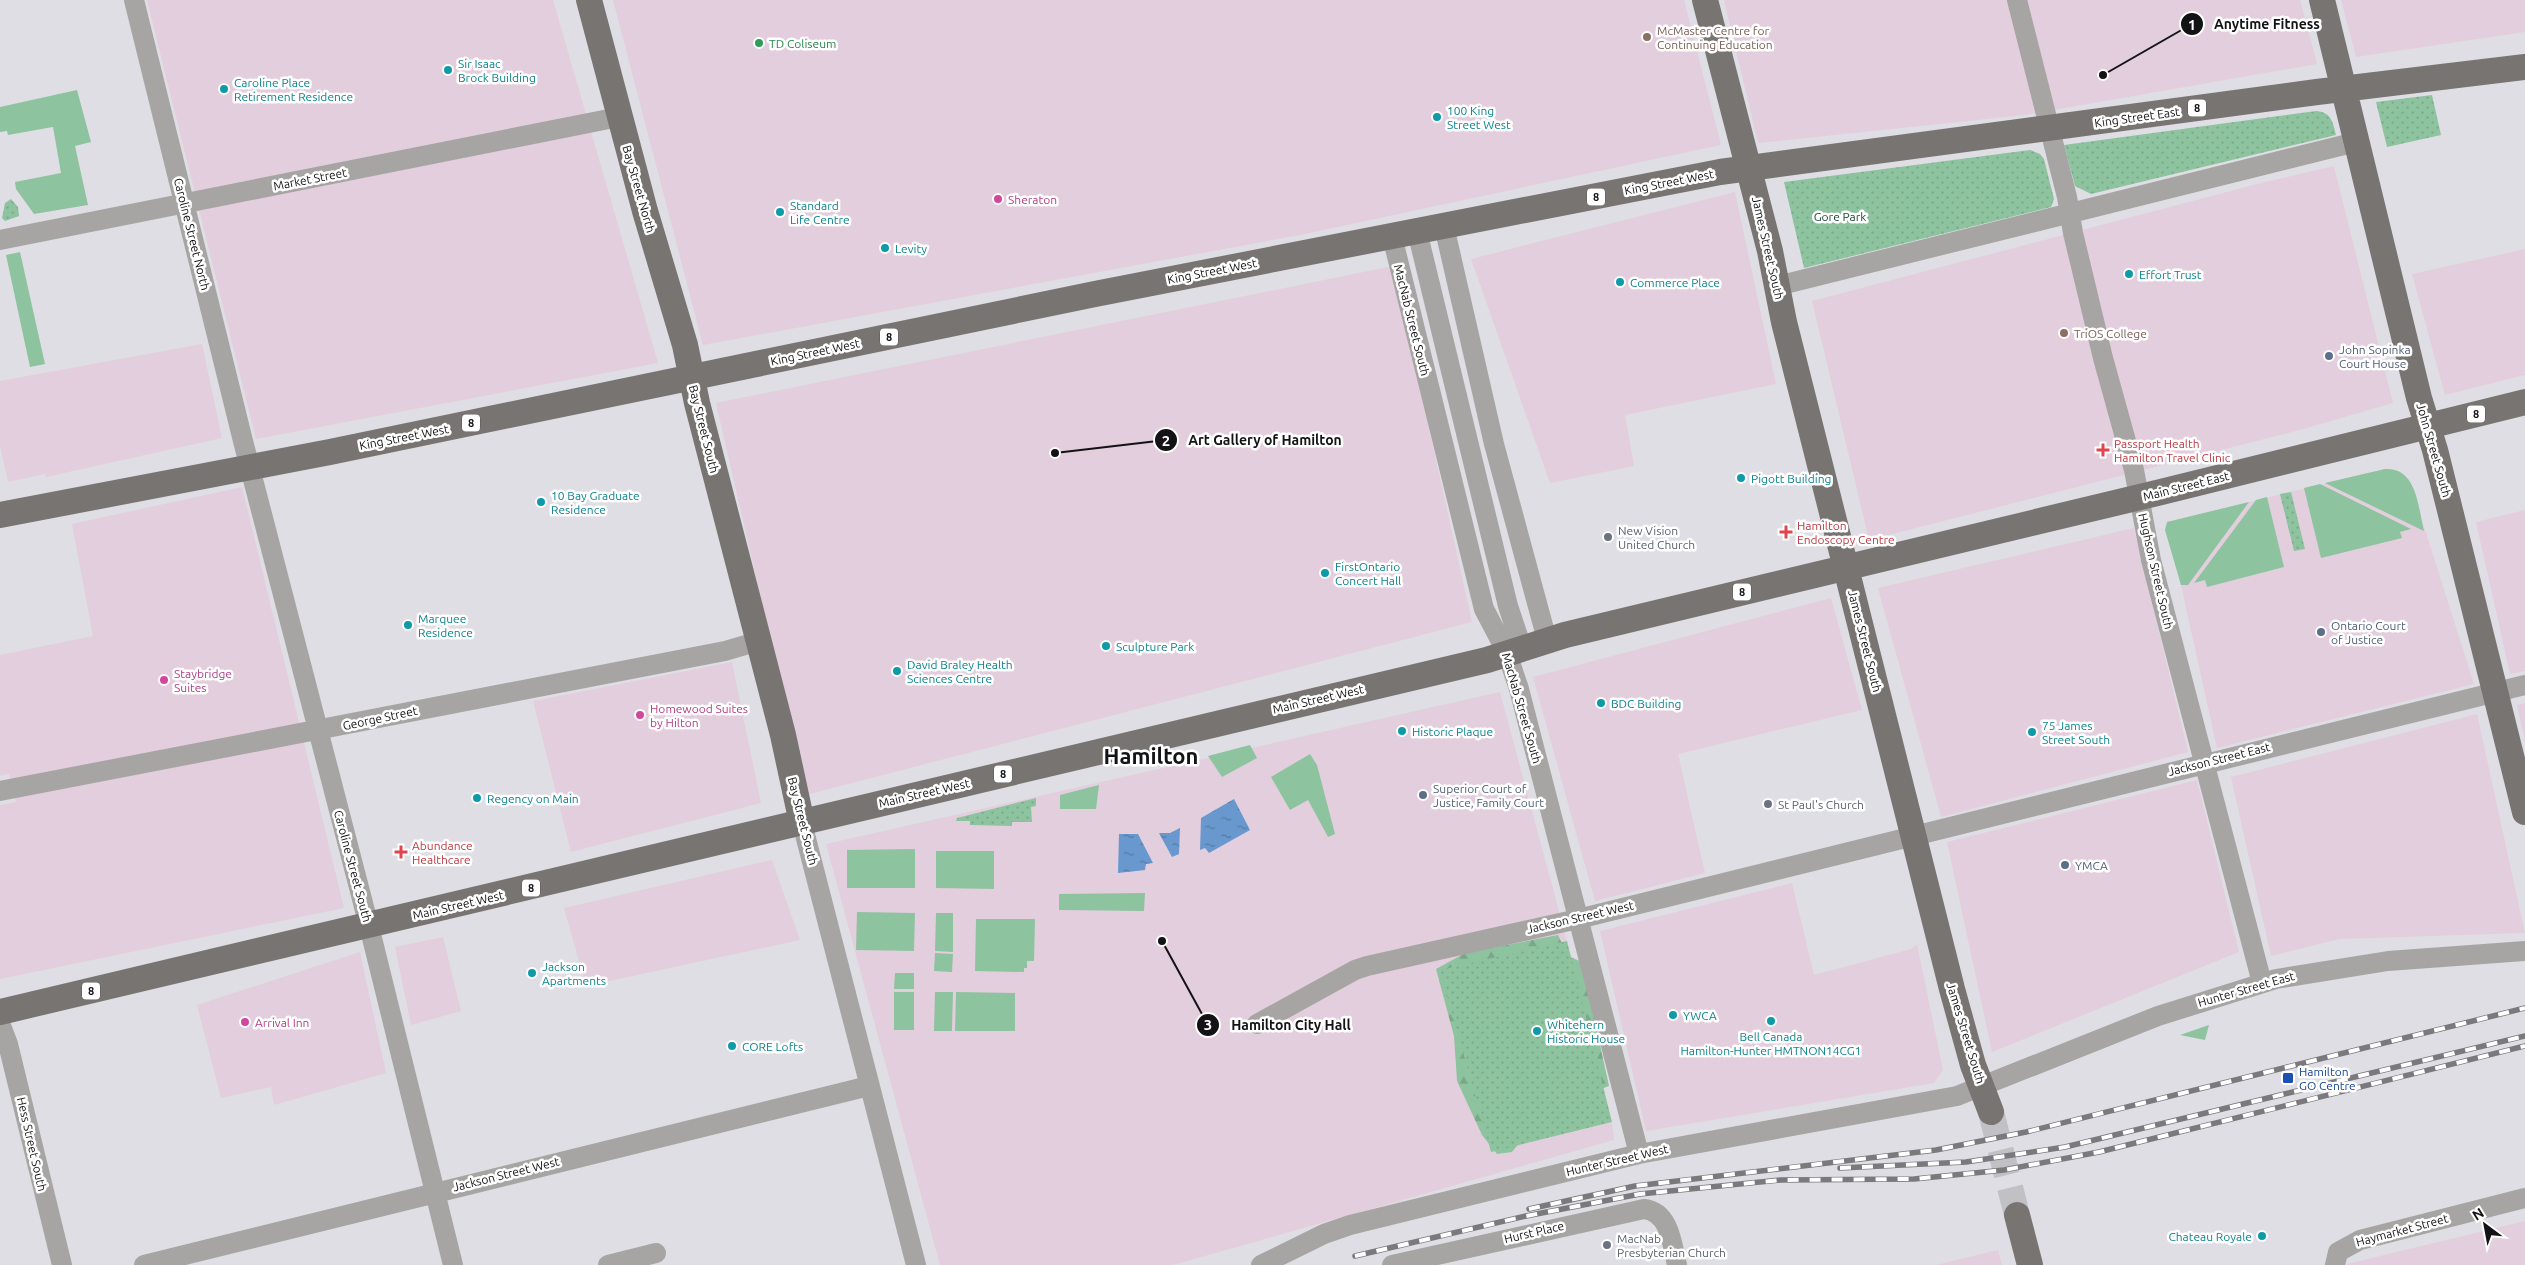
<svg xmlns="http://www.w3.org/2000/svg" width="2525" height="1265" font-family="Ubuntu,sans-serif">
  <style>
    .commercial { fill: #e3cedd }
    .grass { fill: #8ec39f }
    .forest { fill: url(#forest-firs) }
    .park { fill: url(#park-dots) }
    .water { fill: url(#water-ripples) }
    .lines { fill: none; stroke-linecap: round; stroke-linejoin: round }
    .major-tunnel { stroke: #c0c0c5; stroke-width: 26; stroke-dasharray: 26 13; stroke-linecap: butt }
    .minor { stroke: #a7a5a3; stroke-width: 20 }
    .major { stroke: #787471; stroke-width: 26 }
    .rail-casing { stroke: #7a797d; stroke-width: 5.5 }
    .rail { stroke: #fff; stroke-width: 4; stroke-dasharray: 11; stroke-linecap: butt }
    .education-dot { fill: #8d6e63; stroke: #fff; stroke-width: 2 }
    .leisure-dot { fill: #2e9e5b; stroke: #fff; stroke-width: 2 }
    .culture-dot { fill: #0f9aa8; stroke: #fff; stroke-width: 2 }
    .hotel-dot { fill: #d1479c; stroke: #fff; stroke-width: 2 }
    .service-dot { fill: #5c6f8a; stroke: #fff; stroke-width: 2 }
    .health-dot { fill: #e0444e; stroke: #fff; stroke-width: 2 }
    .worship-dot { fill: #6b7280; stroke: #fff; stroke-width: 2 }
    .transit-dot { fill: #1a4fb4; stroke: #fff; stroke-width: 2 }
    .labels { text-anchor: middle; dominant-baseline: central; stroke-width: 5; stroke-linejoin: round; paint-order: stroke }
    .shield { fill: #fff; stroke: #5a5a5b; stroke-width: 1 }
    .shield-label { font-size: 11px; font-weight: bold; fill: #131315 }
    .education-label { font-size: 12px; fill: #785e54; stroke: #fff; text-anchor: start }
    .leisure-label { font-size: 12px; fill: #27864d; stroke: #fff; text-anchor: start }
    .culture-label { font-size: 12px; fill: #0d838f; stroke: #fff; text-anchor: start }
    .street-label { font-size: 12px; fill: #131315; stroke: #fff }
    .hotel-label { font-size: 12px; fill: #b23c85; stroke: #fff; text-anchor: start }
    .park-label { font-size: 12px; fill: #15492c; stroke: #fff }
    .service-label { font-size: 12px; fill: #4e5e75; stroke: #fff; text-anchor: start }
    .health-label { font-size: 12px; fill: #be3a42; stroke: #fff; text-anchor: start }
    .worship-label { font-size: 12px; fill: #5b616d; stroke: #fff; text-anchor: start }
    .transit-label { font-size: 12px; fill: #164399; stroke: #fff; text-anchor: start }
    .town-label { font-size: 22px; font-weight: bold; fill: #131315; stroke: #fff }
    .leader { fill: none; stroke: #131315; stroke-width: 2 }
    .callout-dot { fill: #131315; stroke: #fff; stroke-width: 2 }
    .mark-label { font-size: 15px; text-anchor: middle; font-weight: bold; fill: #fff }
    .callout-label { font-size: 14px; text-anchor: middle; font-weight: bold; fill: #131315; stroke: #fff; stroke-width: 5; stroke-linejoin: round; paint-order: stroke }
  </style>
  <defs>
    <pattern id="forest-firs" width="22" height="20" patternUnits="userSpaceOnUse" patternTransform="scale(1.25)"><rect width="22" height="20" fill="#8ec39f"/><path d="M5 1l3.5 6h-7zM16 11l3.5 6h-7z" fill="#7aa788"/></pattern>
    <pattern id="park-dots" width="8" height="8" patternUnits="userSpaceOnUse" patternTransform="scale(1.25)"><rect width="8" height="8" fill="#8ec39f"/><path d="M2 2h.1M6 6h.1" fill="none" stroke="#7aa788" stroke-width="1.8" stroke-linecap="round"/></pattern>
    <pattern id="water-ripples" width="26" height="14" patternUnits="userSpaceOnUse" patternTransform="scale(1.25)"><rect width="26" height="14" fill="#6898cd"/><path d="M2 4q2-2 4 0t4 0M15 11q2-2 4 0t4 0" fill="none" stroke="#547ba5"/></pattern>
  </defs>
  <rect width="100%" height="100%" fill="#dfdee4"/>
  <path class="commercial" d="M147 0H553L658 363 256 439Z
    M613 0H1684L1721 145 1300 235 703 345Z
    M1724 0H2300L2317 64 2025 115 1758 143Z
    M2341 0H2525V32L2356 57Z
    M2334 166 2393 403 2300 430 1869 540 1812 301 2257 184Z
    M1735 192 1776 384 1625 415 1634 466 1550 483 1471 259Z
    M2525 249V375L2445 395 2412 274Z
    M1393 266 1472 622 806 795 716 403Z
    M202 344 222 438 46 477 45 474 8 482 0 446V381Z
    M2385 469 2409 479 2474 684 2217 748 2167 522Z
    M242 487 344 908 0 979V805L16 802 9 774 0 776V655L93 636 72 524Z
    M2525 510V671L2510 674 2476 522Z
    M2134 528 2188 752 1941 817 1878 588Z
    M1831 598 1862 710 1678 754 1705 873 1595 901 1533 677Z
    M732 662 761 803 571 852 533 701Z
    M1500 692 1567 941 1440 970 1491 1152 1612 1122 1614 1140 1173 1265H940L826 844Z
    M2525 703V740L2517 705Z
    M2477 714 2525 933 2339 939 2271 956 2231 777Z
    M2197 780 2239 952 1992 1052 1947 842Z
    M772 860 800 940 586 986 564 908Z
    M1792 883 1814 975 1911 949 1917 944 1943 1070 1934 1083 1646 1131 1600 931Z
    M443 937 461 1011 411 1025 395 947Z
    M360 952 386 1073 274 1105 271 1087 221 1098 197 1005Z
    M2525 1221V1265H2347V1264Z
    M1998 1250 2002 1265H1936Z"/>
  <path class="grass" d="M77 90 91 142 75 146 88 205 34 214 16 189 15 182 61 173 53 127 8 135 7 131 0 132V107Z
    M20 252 45 364 30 367 6 255Z
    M2385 469C2417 467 2418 507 2424 531L2325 483Z
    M2320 484 2411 529 2400 532 2402 538 2321 558 2304 488Z
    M2267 497 2284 567 2207 587 2205 580 2194 583 2256 500Z
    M2249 502 2188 585H2181L2165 530 2167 522Z
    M1250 745 1257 758 1222 777 1208 756Z
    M1310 754 1317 765 1335 834 1328 837 1308 800 1290 810 1271 777Z
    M1099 785 1096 809H1060V795Z
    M915 849V888H847V850Z
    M936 851H994V889L936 888Z
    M1145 893 1144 911 1059 910V894Z
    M857 912 915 913 914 951 856 950Z
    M936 913H953V952L935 951Z
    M976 919H1035L1034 961H1027V968H1024V972L975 971Z
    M935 953 953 954 952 972 934 971Z
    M895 973H914V989H894Z
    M894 992H914V1030H894Z
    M935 992H953L952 1031H934Z
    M956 992 1015 993V1031H955Z
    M2209 1025 2205 1040 2180 1035Z"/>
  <path class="forest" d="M1558 935 1568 956 1582 962 1609 1086C1580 1096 1531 1127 1512 1152L1497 1154 1482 1135 1457 1081 1454 1036 1436 969 1465 953Z"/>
  <path class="park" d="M2432 95 2441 135 2387 147 2376 102Z
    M2316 111C2331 112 2333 122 2336 135L2091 194 2075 186 2064 145Z
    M2030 150 2040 154 2044 159 2054 199 2051 207 1804 268 1784 182Z
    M11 199 18 207 19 216 5 221 2 218 5 203Z
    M2291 492 2305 549 2294 551 2280 494Z
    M1036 798V806L1031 807 1032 822H1012V826L970 825V821H956L957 818Z
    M1567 941 1612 1122 1491 1152 1440 970Z"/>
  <path class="water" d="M1234 799 1250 830 1209 853 1205 848 1200 850 1201 818Z
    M1180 828 1179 854 1172 857 1159 833H1170Z
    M1119 834H1138L1153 863 1146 864 1145 870 1118 873Z"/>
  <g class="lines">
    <path class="major-tunnel" d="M1991 1112 2017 1215"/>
    <path class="minor" d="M134 0 243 441 369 926 453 1265
      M2017 0 2067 197 2073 233 2103 358 2134 470 2151 560 2262 983
      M1444 226 1494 444 1547 640
      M1417 231 1508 606 1522 648
      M1392 236 1484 609 1507 653 1519 689 1639 1154
      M0 240 619 117
      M1777 286 2356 142
      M0 791 725 651 759 641
      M802 823 916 1265
      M0 1023 8 1044 62 1265
      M1257 1024 1355 970 1367 966 1578 919 2525 685
      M144 1265 869 1086
      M608 1265 656 1253
      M1261 1265 1324 1234 1350 1225 1639 1154 1957 1096 2158 1016 2276 979 2388 961 2525 951
      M1392 1265 1644 1209C1670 1212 1672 1244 1677 1265
      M2335 1265 2338 1252 2360 1240 2525 1198"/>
    <path class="major" d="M589 0 645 211 685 345 697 403 783 735 802 823
      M1705 0 1770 251 1784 322 1952 989 1973 1065 1991 1112
      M2322 0 2419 398 2435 450 2525 812
      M0 515 330 452 1095 294 1720 172 2317 92 2525 67
      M0 1012 1487 660 1565 635 2157 493 2525 402
      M2017 1215 2030 1265"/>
    <g class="rail-casing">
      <path id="rail" d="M1840 1168 1966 1162 2065 1147 2525 1036
        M1529 1209 1635 1186 1936 1150 2026 1132 2525 1008
        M1355 1256 1526 1216 1640 1194 1781 1180 1914 1179 2004 1170 2099 1152 2525 1046"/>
    </g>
    <use href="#rail" class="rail"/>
  </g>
  <g class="education-dot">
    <circle cx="1647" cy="37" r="5"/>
    <circle cx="2064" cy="333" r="5"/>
  </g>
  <circle class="leisure-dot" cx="759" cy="43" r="5"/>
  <g class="culture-dot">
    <circle cx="448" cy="70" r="5"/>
    <circle cx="224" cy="89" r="5"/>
    <circle cx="1437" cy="117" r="5"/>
    <circle cx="780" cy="212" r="5"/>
    <circle cx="885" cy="248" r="5"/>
    <circle cx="2129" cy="274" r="5"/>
    <circle cx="1620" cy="282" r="5"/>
    <circle cx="1741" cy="478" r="5"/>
    <circle cx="541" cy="502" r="5"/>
    <circle cx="1325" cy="573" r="5"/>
    <circle cx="408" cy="625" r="5"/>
    <circle cx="1106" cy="646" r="5"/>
    <circle cx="897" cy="671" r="5"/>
    <circle cx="1601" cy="703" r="5"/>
    <circle cx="1402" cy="731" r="5"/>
    <circle cx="2032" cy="732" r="5"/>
    <circle cx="477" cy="798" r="5"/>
    <circle cx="532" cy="973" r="5"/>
    <circle cx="1673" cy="1015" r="5"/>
    <circle cx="1771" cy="1021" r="5"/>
    <circle cx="1537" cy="1031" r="5"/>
    <circle cx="732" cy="1046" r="5"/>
    <circle cx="2262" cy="1236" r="5"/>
  </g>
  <g class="hotel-dot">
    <circle cx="998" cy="199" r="5"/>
    <circle cx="164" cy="680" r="5"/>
    <circle cx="640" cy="715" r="5"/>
    <circle cx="245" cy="1022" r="5"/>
  </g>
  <g class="service-dot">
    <circle cx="2329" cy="356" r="5"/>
    <circle cx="2321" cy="632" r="5"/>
    <circle cx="1423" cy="795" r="5"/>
    <circle cx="2065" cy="865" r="5"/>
  </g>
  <g class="health-dot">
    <path d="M2100.5 442.5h5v5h5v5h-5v5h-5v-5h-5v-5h5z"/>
    <path d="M1783.5 524.5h5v5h5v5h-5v5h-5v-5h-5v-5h5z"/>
    <path d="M398.5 844.5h5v5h5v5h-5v5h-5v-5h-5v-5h5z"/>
  </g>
  <g class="worship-dot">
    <circle cx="1608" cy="537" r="5"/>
    <circle cx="1768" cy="804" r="5"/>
    <circle cx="1607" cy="1245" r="5"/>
  </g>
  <rect class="transit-dot" x="2282" y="1072" width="12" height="12" rx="2.5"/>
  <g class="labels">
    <g class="shield">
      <rect x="2188" y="99.5" width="18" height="17" rx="4"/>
      <rect x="1587" y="188.5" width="18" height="17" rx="4"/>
      <rect x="880" y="328.5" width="18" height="17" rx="4"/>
      <rect x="2467" y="405.5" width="18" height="17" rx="4"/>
      <rect x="462" y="414.5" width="18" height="17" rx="4"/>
      <rect x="1733" y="583.5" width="18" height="17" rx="4"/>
      <rect x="994" y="765.5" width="18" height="17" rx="4"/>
      <rect x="522" y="879.5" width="18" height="17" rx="4"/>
      <rect x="82" y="982.5" width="18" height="17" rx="4"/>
    </g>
    <g class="shield-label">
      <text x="2197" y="108">8</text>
      <text x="1596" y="197">8</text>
      <text x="889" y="337">8</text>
      <text x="2476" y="414">8</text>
      <text x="471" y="423">8</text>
      <text x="1742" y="592">8</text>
      <text x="1003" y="774">8</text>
      <text x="531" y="888">8</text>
      <text x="91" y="991">8</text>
    </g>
    <g class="education-label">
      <text x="1657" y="30">McMaster Centre for<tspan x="1657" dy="14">Continuing Education</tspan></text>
      <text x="2074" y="333">TriOS College</text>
    </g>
    <g class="leisure-label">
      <text x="769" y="43">TD Coliseum</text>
    </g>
    <g class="culture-label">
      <text x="458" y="63">Sir Isaac<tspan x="458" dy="14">Brock Building</tspan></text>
      <text x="234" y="82">Caroline Place<tspan x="234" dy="14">Retirement Residence</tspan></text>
      <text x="1447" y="110">100 King<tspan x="1447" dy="14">Street West</tspan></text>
      <text x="790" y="205">Standard<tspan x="790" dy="14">Life Centre</tspan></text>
      <text x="895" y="248">Levity</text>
      <text x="2139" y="274">Effort Trust</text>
      <text x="1630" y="282">Commerce Place</text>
      <text x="1751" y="478">Pigott Building</text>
      <text x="551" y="495">10 Bay Graduate<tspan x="551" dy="14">Residence</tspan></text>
      <text x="1335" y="566">FirstOntario<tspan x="1335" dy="14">Concert Hall</tspan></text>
      <text x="418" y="618">Marquee<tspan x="418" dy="14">Residence</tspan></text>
      <text x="1116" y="646">Sculpture Park</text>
      <text x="907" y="664">David Braley Health<tspan x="907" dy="14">Sciences Centre</tspan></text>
      <text x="1611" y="703">BDC Building</text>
      <text x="2042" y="725">75 James<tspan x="2042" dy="14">Street South</tspan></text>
      <text x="1412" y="731">Historic Plaque</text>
      <text x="487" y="798">Regency on Main</text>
      <text x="542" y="966">Jackson<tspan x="542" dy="14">Apartments</tspan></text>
      <text x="1683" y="1015">YWCA</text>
      <text x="1547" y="1024">Whitehern<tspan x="1547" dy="14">Historic House</tspan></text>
      <text x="1771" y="1036" text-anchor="middle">Bell Canada<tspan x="1771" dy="14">Hamilton-Hunter HMTNON14CG1</tspan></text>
      <text x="742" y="1046">CORE Lofts</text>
      <text x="2252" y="1236" text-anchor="end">Chateau Royale</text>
    </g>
    <g class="street-label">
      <text transform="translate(2137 117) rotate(-8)">King Street East</text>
      <text transform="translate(310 179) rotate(-11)">Market Street</text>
      <text transform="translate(1669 182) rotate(-11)">King Street West</text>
      <text transform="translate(639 189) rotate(74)">Bay Street North</text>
      <text transform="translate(192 234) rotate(76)">Caroline Street North</text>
      <text transform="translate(1768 248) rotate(77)">James Street South</text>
      <text transform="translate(1212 271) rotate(-11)">King Street West</text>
      <text transform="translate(1412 320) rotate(76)">MacNab Street South</text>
      <text transform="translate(815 352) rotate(-12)">King Street West</text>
      <text transform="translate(704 429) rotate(76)">Bay Street South</text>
      <text transform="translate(404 437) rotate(-11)">King Street West</text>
      <text transform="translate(2434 450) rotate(74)">John Street South</text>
      <text transform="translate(2186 486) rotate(-14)">Main Street East</text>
      <text transform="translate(2156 571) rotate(77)">Hughson Street South</text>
      <text transform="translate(1865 641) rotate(76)">James Street South</text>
      <text transform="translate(1318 699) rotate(-13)">Main Street West</text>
      <text transform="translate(1522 708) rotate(74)">MacNab Street South</text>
      <text transform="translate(380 718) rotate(-12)">George Street</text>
      <text transform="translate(2219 759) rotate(-14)">Jackson Street East</text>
      <text transform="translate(924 793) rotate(-13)">Main Street West</text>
      <text transform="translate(803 821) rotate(76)">Bay Street South</text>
      <text transform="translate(353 866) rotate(75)">Caroline Street South</text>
      <text transform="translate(458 905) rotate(-13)">Main Street West</text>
      <text transform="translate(1580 917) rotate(-13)">Jackson Street West</text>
      <text transform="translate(2246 989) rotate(-16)">Hunter Street East</text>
      <text transform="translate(1966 1033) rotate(73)">James Street South</text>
      <text transform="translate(32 1144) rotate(77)">Hess Street South</text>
      <text transform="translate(1617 1160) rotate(-13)">Hunter Street West</text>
      <text transform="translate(506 1174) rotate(-14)">Jackson Street West</text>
      <text transform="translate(2402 1230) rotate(-15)">Haymarket Street</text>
      <text transform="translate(1534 1232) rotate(-13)">Hurst Place</text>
    </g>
    <g class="hotel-label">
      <text x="1008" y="199">Sheraton</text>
      <text x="174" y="673">Staybridge<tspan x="174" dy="14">Suites</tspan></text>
      <text x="650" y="708">Homewood Suites<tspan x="650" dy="14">by Hilton</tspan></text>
      <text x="255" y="1022">Arrival Inn</text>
    </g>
    <g class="park-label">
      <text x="1840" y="216">Gore Park</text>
    </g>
    <g class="service-label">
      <text x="2339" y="349">John Sopinka<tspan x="2339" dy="14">Court House</tspan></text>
      <text x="2331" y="625">Ontario Court<tspan x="2331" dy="14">of Justice</tspan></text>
      <text x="1433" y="788">Superior Court of<tspan x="1433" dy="14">Justice, Family Court</tspan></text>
      <text x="2075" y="865">YMCA</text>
    </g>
    <g class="health-label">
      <text x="2114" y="443">Passport Health<tspan x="2114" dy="14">Hamilton Travel Clinic</tspan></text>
      <text x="1797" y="525">Hamilton<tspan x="1797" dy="14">Endoscopy Centre</tspan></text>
      <text x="412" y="845">Abundance<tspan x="412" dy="14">Healthcare</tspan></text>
    </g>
    <g class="worship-label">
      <text x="1618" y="530">New Vision<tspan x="1618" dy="14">United Church</tspan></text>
      <text x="1778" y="804">St Paul's Church</text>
      <text x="1617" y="1238">MacNab<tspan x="1617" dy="14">Presbyterian Church</tspan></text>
    </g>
    <g class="transit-label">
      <text x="2299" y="1071">Hamilton<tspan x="2299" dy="14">GO Centre</tspan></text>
    </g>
    <g class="town-label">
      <text x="1151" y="755">Hamilton</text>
    </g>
  </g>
  <path class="leader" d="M2103 75L2192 24M1055 453L1166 440M1162 941L1208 1025"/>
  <g class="callout-dot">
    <circle cx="2103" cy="75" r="5"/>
    <circle cx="1055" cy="453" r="5"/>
    <circle cx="1162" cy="941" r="5"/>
    <circle cx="2192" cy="24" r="12"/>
    <circle cx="1166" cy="440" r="12"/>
    <circle cx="1208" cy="1025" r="12"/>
  </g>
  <g class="mark-label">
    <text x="2192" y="30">1</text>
    <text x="1166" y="446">2</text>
    <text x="1208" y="1030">3</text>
  </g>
  <g class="callout-label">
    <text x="2267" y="29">Anytime Fitness</text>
    <text x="1265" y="445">Art Gallery of Hamilton</text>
    <text x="1291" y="1030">Hamilton City Hall</text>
  </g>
  <g transform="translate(2485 1225) rotate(328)" stroke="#ffffff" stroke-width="4" paint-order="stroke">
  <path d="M0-4L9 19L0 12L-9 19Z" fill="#131315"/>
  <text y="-8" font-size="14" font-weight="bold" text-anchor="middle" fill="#131315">N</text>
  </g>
</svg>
